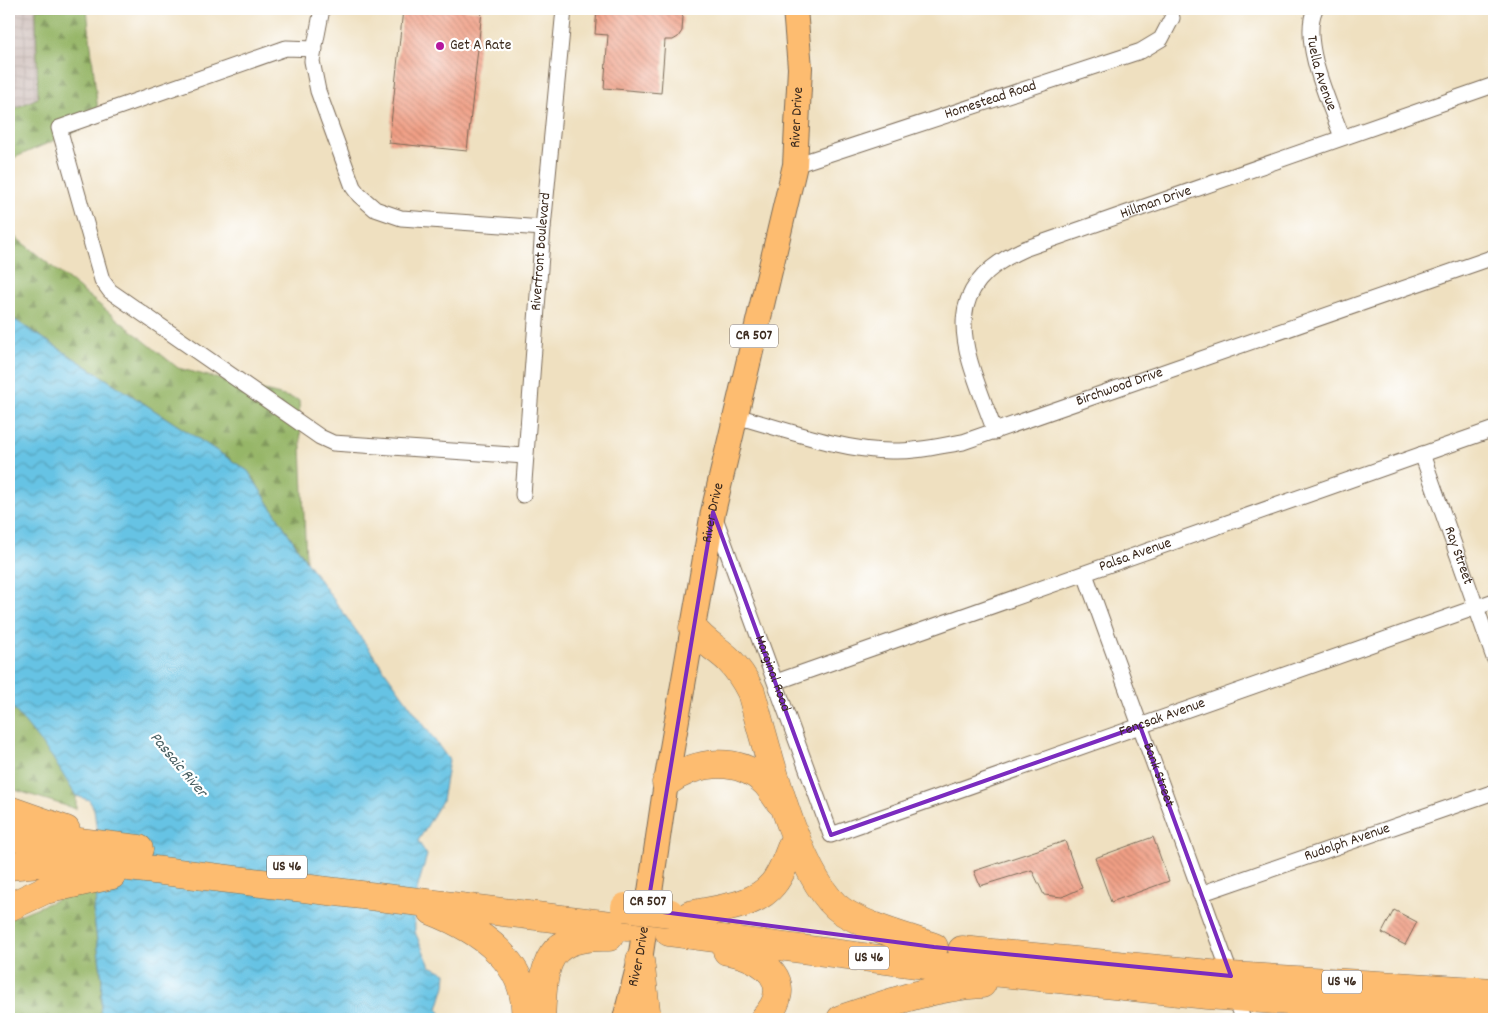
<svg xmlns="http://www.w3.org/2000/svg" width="1503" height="1028" font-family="Dekko,sans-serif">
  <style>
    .industrial { fill: url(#industrial-grid) }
    .forest { fill: url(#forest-firs); stroke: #687043 }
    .water { fill: url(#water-waves); stroke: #507681 }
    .building { fill: url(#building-back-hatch) }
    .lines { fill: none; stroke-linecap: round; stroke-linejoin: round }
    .street-casing { stroke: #7a6a57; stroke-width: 17 }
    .primary-casing { stroke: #7a6a57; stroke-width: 26 }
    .highway-casing { stroke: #7a6a57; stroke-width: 29 }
    .street { stroke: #fff; stroke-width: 15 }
    .primary { stroke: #fdbc6f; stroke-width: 24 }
    .highway { stroke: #fdbc6f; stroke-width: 28 }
    .highway-bridge-casing { stroke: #7a6a57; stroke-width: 29; stroke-linecap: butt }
    .highway-bridge { stroke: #fdbc6f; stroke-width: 28 }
    .marked { fill: none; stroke: #7b2cbf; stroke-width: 4; stroke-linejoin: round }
    .poi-dot { fill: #b5179e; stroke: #fff; stroke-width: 2 }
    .labels { text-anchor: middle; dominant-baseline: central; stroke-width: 4.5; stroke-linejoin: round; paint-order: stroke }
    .shield { fill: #fff; stroke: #766a62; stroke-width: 1 }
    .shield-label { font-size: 14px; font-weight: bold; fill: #3b2a1e }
    .poi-label { font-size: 15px; fill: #3b2a1e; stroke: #fff; text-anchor: start }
    .street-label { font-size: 15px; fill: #3b2a1e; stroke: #fff }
    .water-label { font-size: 16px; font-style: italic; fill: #4a6063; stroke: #fff }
  </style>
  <defs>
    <pattern id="industrial-grid" width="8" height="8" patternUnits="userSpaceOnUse" patternTransform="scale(1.25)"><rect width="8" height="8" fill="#cfc0bb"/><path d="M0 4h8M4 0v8" fill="none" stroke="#b3a5a0"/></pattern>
    <pattern id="forest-firs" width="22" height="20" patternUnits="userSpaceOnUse" patternTransform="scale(1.25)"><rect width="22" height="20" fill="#96b668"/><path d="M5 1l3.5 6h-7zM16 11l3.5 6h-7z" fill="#7c9455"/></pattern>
    <pattern id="water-waves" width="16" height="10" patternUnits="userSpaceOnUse" patternTransform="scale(1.25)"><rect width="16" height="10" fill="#66c3e4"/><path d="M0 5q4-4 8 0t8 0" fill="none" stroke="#559fb8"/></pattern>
    <pattern id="building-back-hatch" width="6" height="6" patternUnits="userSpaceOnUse" patternTransform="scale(1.25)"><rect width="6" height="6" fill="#f09f85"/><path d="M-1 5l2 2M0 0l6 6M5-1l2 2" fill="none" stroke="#c4826c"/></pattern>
  </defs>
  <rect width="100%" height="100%" fill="#fff"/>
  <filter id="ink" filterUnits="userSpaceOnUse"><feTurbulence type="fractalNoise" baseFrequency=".02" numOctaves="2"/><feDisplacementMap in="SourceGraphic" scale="10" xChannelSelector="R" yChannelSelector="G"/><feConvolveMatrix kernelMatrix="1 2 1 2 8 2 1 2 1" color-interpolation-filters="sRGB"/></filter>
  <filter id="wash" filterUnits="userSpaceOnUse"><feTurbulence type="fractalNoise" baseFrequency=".0096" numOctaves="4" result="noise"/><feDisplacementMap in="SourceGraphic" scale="20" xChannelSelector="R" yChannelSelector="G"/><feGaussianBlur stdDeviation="1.12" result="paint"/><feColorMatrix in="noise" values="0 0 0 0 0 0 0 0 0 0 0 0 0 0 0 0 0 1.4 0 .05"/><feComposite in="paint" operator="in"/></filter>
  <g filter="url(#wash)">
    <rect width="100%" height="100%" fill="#efe0c0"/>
    <path class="industrial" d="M9 9H36L38 98 9 111Z"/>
    <path class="forest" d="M36 9H87L99 121 9 160V111L38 98Z
      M9 232 178 368 299 400 306 561 248 471 9 316Z
      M9 703 53 757 76 796V809L9 788Z
      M90 886 98 895 93 910 102 980 100 1019H9V919Z"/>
    <path class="water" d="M9 316 248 471 306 561 449 760 442 801 418 841 427 855 414 900 415 932 430 966 446 973 445 986 438 1009 443 1019H100L102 980 93 910 98 895 99 864 96 825 94 809 89 800 76 796 52 757 9 703Z"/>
    <g id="blocks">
      <path class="building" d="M403 9H456L482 11 467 151 389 143Z
        M597 9H676L683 17 682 31 678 37 673 40H665L661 93 604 88 608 35 595 34Z
        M1153 837 1169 881 1111 902 1095 858Z
        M1065 841 1082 888 1062 897 1044 895 1032 870 980 886 974 871Z
        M1394 910 1417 922 1405 945 1382 933Z"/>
    </g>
  </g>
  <g filter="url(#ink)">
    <use href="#blocks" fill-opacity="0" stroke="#7a6a57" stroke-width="1"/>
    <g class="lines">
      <g class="street-casing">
        <g id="street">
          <path d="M322 9 312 61 318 91 353 187 359 195 375 209 401 218 543 228"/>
          <path id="s1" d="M1315 9C1300 42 1330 104 1342 137"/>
          <path d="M315 49 286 48 59 128 102 280 110 291 320 437 333 443 525 456"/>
          <path id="s2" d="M795 165 1141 51 1161 39 1172 18"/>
          <path id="s3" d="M736 416C783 429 843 451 891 451 915 452 939 446 963 442L1494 257"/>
          <path id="s4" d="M995 432C969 358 929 291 1024 249L1494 85"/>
          <path id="s5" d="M1422 454 1494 658"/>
          <path id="s6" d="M523 495 543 228 564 9"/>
          <path id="s7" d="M714 515 831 835 1494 601"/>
          <path id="s8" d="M1085 574 1231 976"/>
          <path id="s9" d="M776 682 1494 429"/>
          <path id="s10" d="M1200 894 1494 792"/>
          <path d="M1234 998 1243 1019"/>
          <path d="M1324 1019 1349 1014"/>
        </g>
      </g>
      <g class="primary-casing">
        <g id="primary">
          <path id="s11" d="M625 1019 640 960 666 783 713 512 795 165 800 68 795 9"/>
        </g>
      </g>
      <g class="highway-casing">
        <path id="highway" d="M693 628C704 643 717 648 729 660 738 669 745 680 751 692 766 744 798 882 842 911 867 927 906 937 934 947
          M666 783C695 761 738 755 766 783 771 788 775 796 780 802
          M9 810 66 830
          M9 837H36L139 849
          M9 866 48 862 104 864 628 927
          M9 907 45 890 112 875
          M432 911C478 929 530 962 525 1019
          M690 915C716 909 755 907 773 884 783 872 789 852 795 837
          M669 932 917 964 1207 995 1494 1016
          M962 950 1231 976 1494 992
          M727 951C764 956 798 983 764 1019
          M640 960 647 1019
          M541 1019C544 965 543 935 609 937
          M841 1019C888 1003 932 987 982 984"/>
      </g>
      <use href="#street" class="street"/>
      <use href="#primary" class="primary"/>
      <use href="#highway" class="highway"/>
      <g class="highway-bridge-casing">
        <path id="highway-bridge" d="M625 907 670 913"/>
      </g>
      <use href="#highway-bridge" class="highway-bridge"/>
    </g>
  </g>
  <path class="marked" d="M713 512 831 835 1140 726 1231 976 934 947 647 910Z"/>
  <circle class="poi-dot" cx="440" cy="46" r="5"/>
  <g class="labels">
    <g class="shield">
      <rect x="730" y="324.5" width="48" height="23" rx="4"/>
      <rect x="267" y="855.5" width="40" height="23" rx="4"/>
      <rect x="624" y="890.5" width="48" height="23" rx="4"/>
      <rect x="849" y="946.5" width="40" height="23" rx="4"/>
      <rect x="1322" y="970.5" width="40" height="23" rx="4"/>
    </g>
    <g class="shield-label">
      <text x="754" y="336">CR 507</text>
      <text x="287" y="867">US 46</text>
      <text x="648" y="902">CR 507</text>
      <text x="869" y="958">US 46</text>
      <text x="1342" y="982">US 46</text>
    </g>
    <g class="poi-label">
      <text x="450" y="46">Get A Rate</text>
    </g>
    <g class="street-label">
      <text stroke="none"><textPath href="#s1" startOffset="66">Tuella Avenue</textPath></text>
      <text stroke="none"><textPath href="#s2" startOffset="206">Homestead Road</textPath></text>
      <text stroke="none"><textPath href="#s11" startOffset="919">River Drive</textPath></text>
      <text stroke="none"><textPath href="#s4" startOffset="355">Hillman Drive</textPath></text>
      <text stroke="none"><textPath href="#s6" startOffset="244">Riverfront Boulevard</textPath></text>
      <text stroke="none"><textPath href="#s3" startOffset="398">Birchwood Drive</textPath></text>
      <text stroke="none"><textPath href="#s11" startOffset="514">River Drive</textPath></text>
      <text stroke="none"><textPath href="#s9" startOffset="381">Palsa Avenue</textPath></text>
      <text stroke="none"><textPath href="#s5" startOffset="108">Ray Street</textPath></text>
      <text stroke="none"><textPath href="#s7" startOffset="169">Marginal Road</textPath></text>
      <text stroke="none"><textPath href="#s7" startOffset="692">Fencsak Avenue</textPath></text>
      <text stroke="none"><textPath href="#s8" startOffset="214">Bank Street</textPath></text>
      <text stroke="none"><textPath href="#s10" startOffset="156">Rudolph Avenue</textPath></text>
      <text stroke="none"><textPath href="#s11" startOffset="64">River Drive</textPath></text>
    </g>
    <g class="water-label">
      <text transform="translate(178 765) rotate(50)">Passaic River</text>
    </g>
  </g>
  <rect width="1503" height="1028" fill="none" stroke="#fff" stroke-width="30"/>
</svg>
